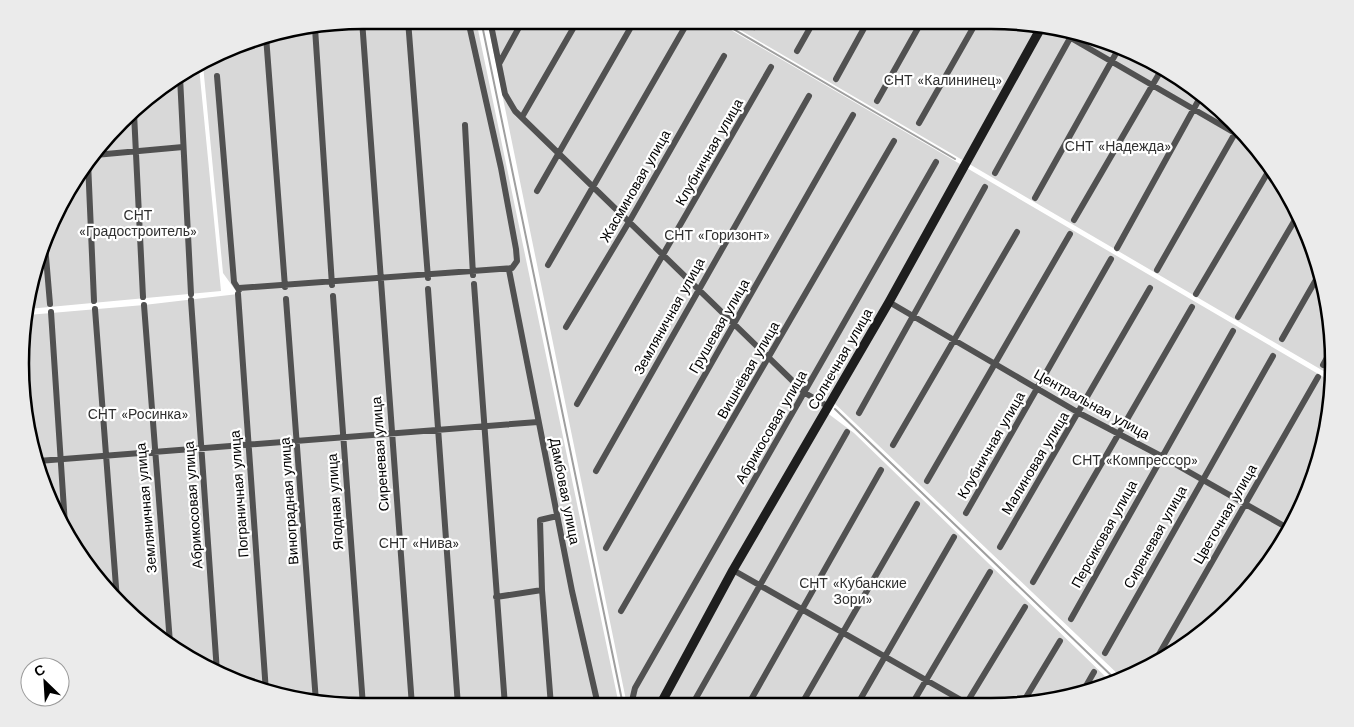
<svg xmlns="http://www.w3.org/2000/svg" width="1354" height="727" font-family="'Work Sans',sans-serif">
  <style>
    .green { fill: #d8d8d8 }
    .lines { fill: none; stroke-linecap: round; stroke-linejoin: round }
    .stream { stroke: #9f9f9f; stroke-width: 2 }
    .street { stroke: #515151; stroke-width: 6 }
    .secondary { stroke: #1e1e1e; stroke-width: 9 }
    .labels { text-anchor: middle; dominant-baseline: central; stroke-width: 4.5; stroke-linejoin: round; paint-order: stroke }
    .park-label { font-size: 14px; fill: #2f2f2f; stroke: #fff }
    .street-label { font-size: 14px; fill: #000; stroke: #fff }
    .rim { fill: none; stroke: #000; stroke-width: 2.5 }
  </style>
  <rect width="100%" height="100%" fill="#fff"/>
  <path class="green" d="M363 20H476L619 705 341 706 274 695 192 661 105 590 46 495 21 386 28 315 144 305 238 294 223 273 203 65 253 38Z
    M487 20H714L1332 382 1331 408 1316 474 1288 535 1249 590 1182 649 1122 678 832 401 826 412 854 433 1112 683 1101 689 1035 704 627 705Z
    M723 20 1013 21 1080 32 1162 66 1217 105 1263 154 1298 211 1322 274 1333 341 1332 376Z
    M199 67 221 291 28 309 32 275 78 173 154 91Z"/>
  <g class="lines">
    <path class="stream" d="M481 20 623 705
      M718 20 955 159
      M835 409 1117 681"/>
    <path class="street" d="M362 20 412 706
      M408 20 428 278
      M490 20 505 94 515 111 805 393 829 407
      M754 27 758 20
      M1052 27 1252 143
      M315 28 332 285
      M266 36 285 287
      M797 51 814 21
      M499 64 523 20
      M217 76 234 282 239 290
      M180 77 191 294
      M836 79 868 21
      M877 101 922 21
      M134 113 143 297
      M522 117 578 20
      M919 123 977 21
      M465 125 473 275
      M95 155 183 147
      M88 162 94 301
      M995 173 1074 31
      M537 191 635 20
      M1035 198 1119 48
      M1074 220 1163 67
      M45 245 50 304
      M1117 248 1202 94
      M548 265 689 20
      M509 270 572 591 598 705
      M1157 270 1238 128
      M474 284 505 706
      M239 288 512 268 517 261 516 249 501 168 468 20
      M428 289 458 706
      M238 294 266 692
      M1196 294 1271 167
      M333 296 363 706
      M286 299 316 702
      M191 300 217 672
      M889 302 1079 413 1161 456 1284 526
      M144 305 170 643
      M95 309 117 600
      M51 312 65 525
      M1238 317 1299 213
      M566 327 629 222 724 56
      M1282 339 1321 271
      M1323 365 1333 347
      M577 404 771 67
      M859 413 985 187
      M893 445 1017 232
      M38 461 538 422
      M596 471 809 96
      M927 481 1070 234
      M966 513 1111 259
      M1000 547 1150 288
      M606 548 853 115
      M733 570 968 704
      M1033 582 1192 307
      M496 597 542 590
      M621 611 894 141
      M1071 619 1233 331
      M1105 653 1273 356
      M1154 663 1318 377
      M1082 693 1094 672
      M912 704 990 572
      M966 704 1025 607
      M1022 704 1060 641
      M631 705 635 688 936 162
      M692 705 847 432
      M748 705 881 470
      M801 705 917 504
      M857 705 954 537
      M551 706 542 590 540 520 557 516"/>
    <path class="secondary" d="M660 705 733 570 889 302 1042 26"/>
  </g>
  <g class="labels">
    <g class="park-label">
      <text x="943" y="80">СНТ «Калининец»</text>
      <text x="1118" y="146">СНТ «Надежда»</text>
      <text x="138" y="215">СНТ<tspan x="138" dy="16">«Градостроитель»</tspan></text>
      <text x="717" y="235">СНТ «Горизонт»</text>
      <text x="138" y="414">СНТ «Росинка»</text>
      <text x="1135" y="460">СНТ «Компрессор»</text>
      <text x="419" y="543">СНТ «Нива»</text>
      <text x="853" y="583">СНТ «Кубанские<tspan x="853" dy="16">Зори»</tspan></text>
    </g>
    <g class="street-label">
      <text transform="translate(709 152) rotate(-60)">Клубничная улица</text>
      <text transform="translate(635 186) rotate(-60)">Жасминовая улица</text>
      <text transform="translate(669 316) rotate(-61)">Земляничная улица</text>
      <text transform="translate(719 326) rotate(-60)">Грушевая улица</text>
      <text transform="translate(840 359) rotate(-60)">Солнечная улица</text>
      <text transform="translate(748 370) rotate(-60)">Вишнёвая улица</text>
      <text transform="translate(1092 404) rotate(29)">Центральная улица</text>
      <text transform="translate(771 427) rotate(-60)">Абрикосовая улица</text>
      <text transform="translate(991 445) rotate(-60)">Клубничная улица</text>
      <text transform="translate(380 454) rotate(-94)">Сиреневая улица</text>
      <text transform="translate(1035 463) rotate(-59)">Малиновая улица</text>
      <text transform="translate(565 491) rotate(79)">Дамбовая улица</text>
      <text transform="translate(239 494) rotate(-94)">Пограничная улица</text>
      <text transform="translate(289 501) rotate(-94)">Виноградная улица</text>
      <text transform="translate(335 502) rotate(-94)">Ягодная улица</text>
      <text transform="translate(193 505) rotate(-94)">Абрикосовая улица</text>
      <text transform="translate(146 508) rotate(-95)">Земляничная улица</text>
      <text transform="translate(1225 514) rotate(-60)">Цветочная улица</text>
      <text transform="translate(1104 534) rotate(-61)">Персиковая улица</text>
      <text transform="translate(1155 537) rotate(-61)">Сиреневая улица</text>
    </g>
  </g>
  <path d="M0 0H1354V727H0ZM363 29H991A334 334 0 0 1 1325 363V364A334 334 0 0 1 991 698H363A334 334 0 0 1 29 364V363A334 334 0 0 1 363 29Z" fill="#ebebeb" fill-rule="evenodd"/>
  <path class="rim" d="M363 29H991A334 334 0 0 1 1325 363V364A334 334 0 0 1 991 698H363A334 334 0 0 1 29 364V363A334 334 0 0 1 363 29Z"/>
  <g transform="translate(45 682) rotate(335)"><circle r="24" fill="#ffffff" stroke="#999999"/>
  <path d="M0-4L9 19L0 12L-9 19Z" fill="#000000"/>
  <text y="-8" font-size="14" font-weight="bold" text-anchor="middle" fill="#000000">С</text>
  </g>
</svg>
